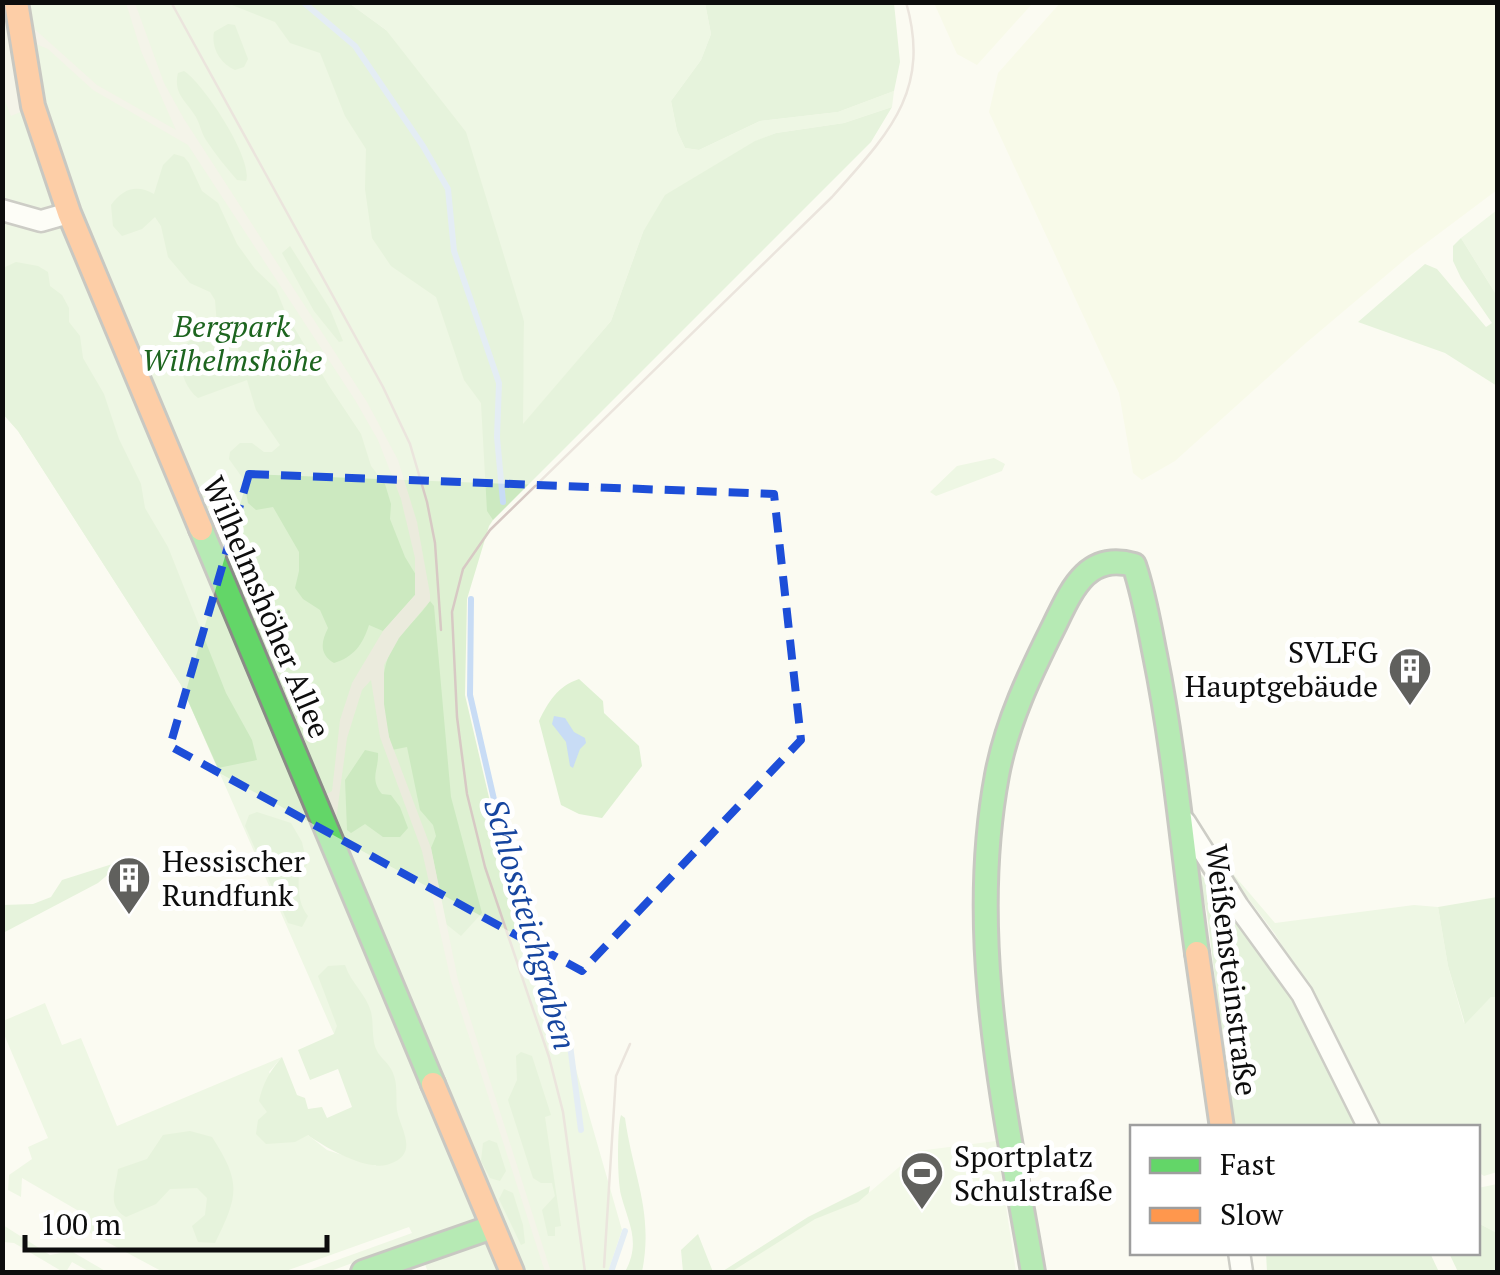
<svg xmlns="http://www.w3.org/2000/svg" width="1500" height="1275" font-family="'PT Serif',serif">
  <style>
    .farmland { fill: #f4f8de }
    .green { fill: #def1d2 }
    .forest { fill: #cce9c0 }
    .pitch { fill: #e9f5db }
    .plaza { fill: #ebebdd }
    .water { fill: #c8dcf5 }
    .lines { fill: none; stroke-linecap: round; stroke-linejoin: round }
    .stream { stroke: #c8dcf5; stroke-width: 6 }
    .street-casing { stroke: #949490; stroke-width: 25 }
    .fast-casing { stroke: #8b8b87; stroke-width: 28 }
    .slow-casing { stroke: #8b8b87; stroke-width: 28 }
    .street { stroke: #fefefd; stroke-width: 20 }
    .fast { stroke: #63d668; stroke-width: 22 }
    .slow { stroke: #ff974d; stroke-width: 22 }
    .tram { stroke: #d7c9c4; stroke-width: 2.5 }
    .marked { fill: none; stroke: #1d4ed8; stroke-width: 8; stroke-dasharray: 20 12; stroke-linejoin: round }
    .labels { text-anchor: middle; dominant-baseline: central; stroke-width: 10; stroke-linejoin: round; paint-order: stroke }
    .park-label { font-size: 30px; font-style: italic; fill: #1d651f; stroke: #fff }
    .street-label { font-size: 30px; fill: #0d0d0d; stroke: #fff }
    .poi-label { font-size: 30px; fill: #0d0d0d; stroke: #fff; text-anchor: start }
    .water-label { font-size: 32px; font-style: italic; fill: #16459f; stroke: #fff }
  </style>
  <rect width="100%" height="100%" fill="#fbfbf2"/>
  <path class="farmland" d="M934 3H1033L977 65 957 54Z
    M1060 3H1497V190L1409 256 1306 343 1175 461 1142 480 1133 473 1119 393 989 112 998 73Z"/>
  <path class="green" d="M2 3H304L489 384 493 520 489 526 467 599 465 695 506 870 567 1038 622 1230 608 1272H428L415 1240 328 1272H304L412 1233 409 1227 283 1272H163L77 1226V1210L22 1178 21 1197 8 1190 9 1175 32 1159 28 1147 48 1138 3 1032V1021L45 1003 62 1045 81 1038 117 1126 282 1057 269 1072 308 1135 327 1150 376 1166 334 1034 181 685 18 431 3 414Z
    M349 3H705L711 34 701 60 671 101 677 131 685 148 699 150 760 121 838 112 894 91 892 107 844 123 776 133 756 141 643 232 611 321 522 426 524 321 386 30Z
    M1497 210V296L1461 238Z
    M994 458 1005 464 1002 471 936 496 930 492 957 466Z
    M579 679 603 701 604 713 639 746 642 766 602 818 579 814 561 805 539 721C548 702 558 686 579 679Z
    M1204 840 1275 923 1414 905 1438 907 1448 966 1464 1023 1491 997H1497V1172L1484 1176 1478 1172V1128L1379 1127 1301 978 1275 934Z
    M1497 1184V1233L1478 1223V1188Z
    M3 1225 50 1255 71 1251 107 1272H90L72 1262 66 1272H63L14 1243 3 1242Z"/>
  <path class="forest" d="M227 3H349L386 30 466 132 524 321 523 424 611 321 643 232 665 195 755 141 776 133 844 123 892 107 871 142 493 520 487 511 481 403 464 380 436 297 391 266 372 238 365 189 366 149 345 116 320 53 290 43 275 22Z
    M705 3H894L900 62 894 91 838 112 760 121 699 150 685 148 677 131 671 101 701 60 711 34Z
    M228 24 235 25 248 59 244 67 235 70C220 63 211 48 214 32Z
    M184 71C204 84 254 160 246 181L237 180C226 167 215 154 206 140 201 132 200 124 196 117 186 100 173 94 178 73Z
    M174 154 184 157 189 163 202 191 218 203 237 244 255 269 276 289 286 314 329 386 361 434 371 466 385 484 391 504 390 519 405 557 416 575 417 585 415 595 383 631 369 625C363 644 354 657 334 663 319 654 321 642 328 628L320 610 303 599 295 588 299 571V552L273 507 256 510 248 503 244 480 229 459 230 452 240 443H252L264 452H272L280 445 256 410 247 380 198 398C172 377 177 329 206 341 215 344 221 358 228 364L243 360 236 344 225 337 217 325 215 300 210 292 190 283 168 257 161 226 155 217 142 229 122 236 113 226 111 205C123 189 136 184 154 194L163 165Z
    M1461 238 1497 296V386L1445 353 1358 322 1425 264 1437 269 1486 327 1492 323 1461 278 1453 261V246Z
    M290 246 330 309 343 341 339 342 314 311 282 253Z
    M16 262 38 266 48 272 50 286 62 295 69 308V322L80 336 83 358 104 394 119 439 141 484 145 508 168 547 226 693 252 740 257 760 218 768 181 685 18 431 3 414V268Z
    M430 601 434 606 451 797 482 913 461 936 446 924 431 848 436 836 433 825 420 810 407 747 392 750C383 711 374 671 399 637 409 625 421 614 430 601Z
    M365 750 378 753C379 770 369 778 382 794L391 795 400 807 408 828 400 837H383L365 824 351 833 347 830 345 780Z
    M257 812 291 823 302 842 307 865 299 872C298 887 298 904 308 916L302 927 288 923 245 826 249 815Z
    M125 860 98 883 3 933V905L33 904 51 897 62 880Z
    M1196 868 1296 997 1361 1127H1227L1222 1066 1245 1049 1243 1039 1221 1029 1207 913Z
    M1497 897V997H1491L1465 1024 1448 966 1438 907Z
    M345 965C351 983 366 994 371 1012 374 1024 371 1040 377 1051 380 1057 387 1062 391 1069 400 1085 394 1101 398 1115 403 1133 419 1156 386 1165 365 1170 324 1147 308 1135L295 1142 266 1144 256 1134 258 1120 267 1112 259 1101C263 1083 270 1071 282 1057L297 1095 305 1098 308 1109 322 1107 327 1118 352 1107 338 1069 310 1080 298 1050 334 1034 337 1026 318 976 328 966Z
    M521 1052 532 1056 551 1115 545 1117 561 1226 555 1227V1236H548L542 1210 555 1196 552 1183H541L533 1178 508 1100 517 1080 516 1056Z
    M621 1115 625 1118C633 1176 654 1212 642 1272H625C641 1242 629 1225 621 1195 617 1180 617 1127 621 1115Z
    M190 1131 212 1137C242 1183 238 1196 215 1243L198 1242 192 1226 205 1215 207 1198 197 1188 170 1189 156 1204 126 1217C106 1206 116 1188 118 1169L147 1159 163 1135Z
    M489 1140 497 1143 506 1171 500 1181 490 1178 481 1161 483 1143Z
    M870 1186 866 1207 755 1272H683L681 1250 698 1234 713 1272 723 1271 808 1217Z
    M504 1189 513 1193 523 1225 525 1243 521 1245 499 1199Z
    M1478 1223 1497 1233V1272H1458L1449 1253 1478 1252Z
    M1266 1253H1430L1439 1272H1267Z"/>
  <path class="pitch" d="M996 1141 1016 1272H731L815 1219 858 1202 918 1151Z"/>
  <path class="plaza" d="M126 3H135L164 83 184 119 367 402 398 460 417 522 430 594V601L399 638 384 665V704L389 737 431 848 458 980 551 1272H545L451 981 422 851 380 737 371 680 362 690 347 738 336 820 327 794 332 791 340 720 352 683 383 631 415 595V558L401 499 378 440 355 400 188 145 93 90 48 49 36 44 30 25 97 85 176 130 141 51Z
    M2 19 6 22 23 111 11 116 3 96Z"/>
  <path class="water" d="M554 716 565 718 574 732 585 738 586 743 580 749 573 768 570 766 566 742 552 724Z"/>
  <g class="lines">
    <path class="stream" d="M46 2H49
      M303 2 355 46 423 146 448 189 454 251 499 383 497 437 503 502
      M471 599 470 695 510 869 542 950 569 1037 581 1130
      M611 1272 625 1231"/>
    <g class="street-casing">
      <path id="street" d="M2 210 41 221 69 213
        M1185 822 1238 906 1302 994 1369 1128
        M1239 1252 1242 1272"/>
    </g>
    <g class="fast-casing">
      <path id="fast" d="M201 529 433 1084
        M363 1272 492 1227
        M1033 1272C1005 1108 966 941 997 775 1007 722 1030 674 1054 626 1072 589 1087 552 1134 565 1144 594 1149 625 1155 655 1175 754 1183 853 1197 953"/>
    </g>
    <g class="slow-casing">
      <path id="slow" d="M16 2 33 106 69 213 201 529
        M1197 953 1222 1128
        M433 1084 512 1272"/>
    </g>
    <use href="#street" class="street"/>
    <use href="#fast" class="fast"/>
    <use href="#slow" class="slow"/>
    <path class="tram" d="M171 2 383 387 410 444 427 502 435 543 441 630
      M604 1267 616 1076 630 1044
      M585 1272 563 1112 549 1057 485 867 467 794 457 717 452 612 463 569 490 530 832 197C887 135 932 92 906 2"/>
  </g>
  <path d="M0 0H1500V1275H0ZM249 474 774 494 801 740 582 971 170 746Z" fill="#fbfbf2" fill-opacity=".55" fill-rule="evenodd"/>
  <path class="marked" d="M249 474 774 494 801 740 582 971 170 746Z"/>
  <defs>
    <g id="building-pin" transform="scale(2.25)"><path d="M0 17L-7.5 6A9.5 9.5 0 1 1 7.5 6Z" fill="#60605d" stroke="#fff"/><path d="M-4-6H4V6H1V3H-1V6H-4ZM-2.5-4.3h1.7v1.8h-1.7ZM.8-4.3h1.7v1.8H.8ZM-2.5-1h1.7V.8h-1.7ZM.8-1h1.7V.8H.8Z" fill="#fff"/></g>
    <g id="stadium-pin" transform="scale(2.25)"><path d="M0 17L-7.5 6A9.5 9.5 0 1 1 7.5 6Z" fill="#60605d" stroke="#fff"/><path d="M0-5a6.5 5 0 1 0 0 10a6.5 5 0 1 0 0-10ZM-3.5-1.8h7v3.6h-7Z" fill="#fff"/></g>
  </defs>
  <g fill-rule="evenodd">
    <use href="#building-pin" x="1410" y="669"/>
    <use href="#building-pin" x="129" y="878"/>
    <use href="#stadium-pin" x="922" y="1173"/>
  </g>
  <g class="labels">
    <g class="park-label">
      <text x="232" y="326">Bergpark<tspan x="232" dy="34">Wilhelmshöhe</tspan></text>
    </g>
    <g class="street-label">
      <text transform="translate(267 607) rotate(67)">Wilhelmshöher Allee</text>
      <text transform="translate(1232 970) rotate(83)">Weißensteinstraße</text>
    </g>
    <g class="poi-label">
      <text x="1378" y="652" text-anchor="end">SVLFG<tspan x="1378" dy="34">Hauptgebäude</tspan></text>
      <text x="162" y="861">Hessischer<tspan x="162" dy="34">Rundfunk</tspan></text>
      <text x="954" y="1156">Sportplatz<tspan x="954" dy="34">Schulstraße</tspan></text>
    </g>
    <g class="water-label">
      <text transform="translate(531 924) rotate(74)">Schlossteichgraben</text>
    </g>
  </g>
  <rect width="1500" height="1275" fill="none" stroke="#0d0d0d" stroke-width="10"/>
  <rect x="1130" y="1125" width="350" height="130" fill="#ffffff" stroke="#9e9e9e" stroke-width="2.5"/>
  <rect x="1150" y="1158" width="50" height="15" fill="#63d668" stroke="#9e9e9e" stroke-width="2.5"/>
  <text x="1220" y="1175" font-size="30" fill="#0d0d0d">Fast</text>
  <rect x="1150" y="1208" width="50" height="15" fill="#ff974d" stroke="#9e9e9e" stroke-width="2.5"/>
  <text x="1220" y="1225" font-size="30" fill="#0d0d0d">Slow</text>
  <path d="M25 1235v15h302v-15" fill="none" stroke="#0d0d0d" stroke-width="5"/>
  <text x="40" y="1235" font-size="30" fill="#0d0d0d" stroke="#ffffff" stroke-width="8" paint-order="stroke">100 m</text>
</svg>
